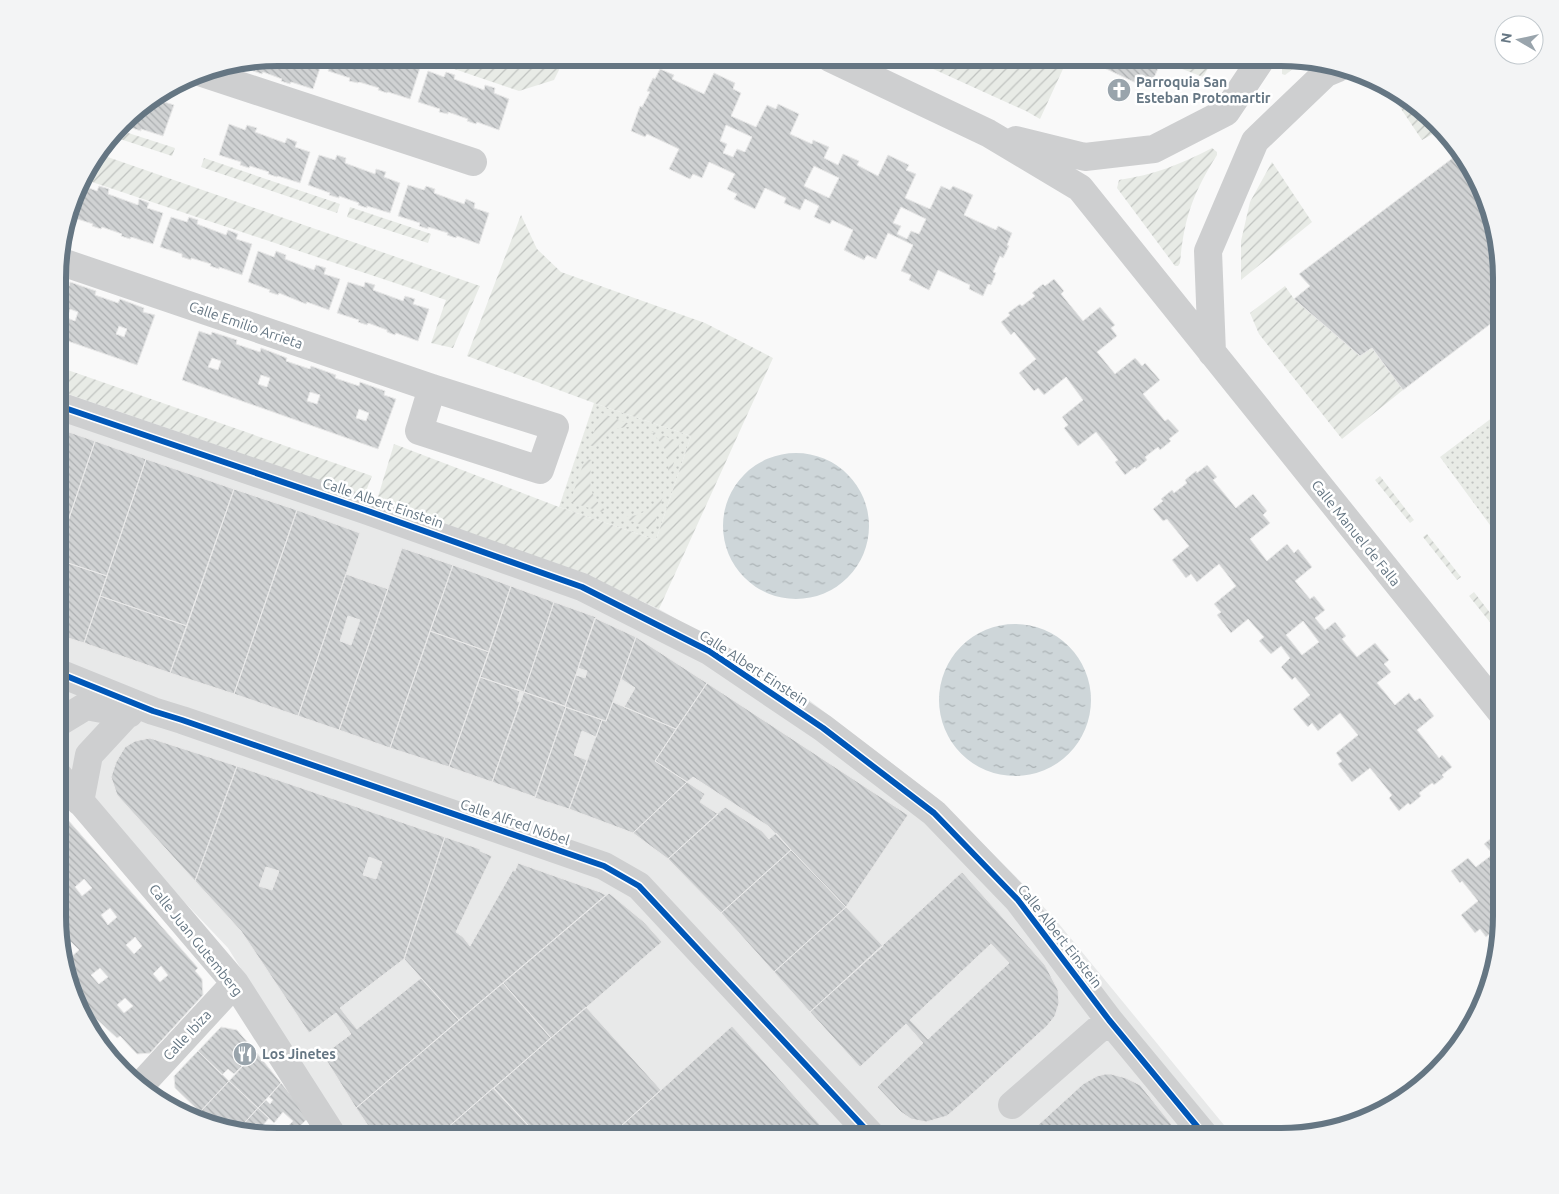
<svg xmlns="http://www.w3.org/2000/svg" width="1559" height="1194" font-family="Ubuntu,sans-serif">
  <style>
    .built { fill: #e8e9e9 }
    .park { fill: url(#park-dots) }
    .garden { fill: url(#garden-furrows) }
    .water { fill: url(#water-ripples) }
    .building { fill: url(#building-back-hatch); stroke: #e8e8e8; fill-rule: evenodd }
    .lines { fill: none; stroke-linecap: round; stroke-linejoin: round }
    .minor { stroke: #cecfd0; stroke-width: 28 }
    .cycleway-casing { stroke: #fff; stroke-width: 9 }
    .cycleway { stroke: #0057b8; stroke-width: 6 }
    .labels { text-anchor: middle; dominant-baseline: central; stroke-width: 5; stroke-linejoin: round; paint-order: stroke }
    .poi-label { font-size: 14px; font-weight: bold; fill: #657683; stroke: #fff; text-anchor: start }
    .street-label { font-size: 14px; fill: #657683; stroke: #fff }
    .rim { fill: none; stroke: #657683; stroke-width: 6 }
  </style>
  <defs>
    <pattern id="park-dots" width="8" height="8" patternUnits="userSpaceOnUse" patternTransform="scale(1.25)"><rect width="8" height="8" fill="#e8ebe6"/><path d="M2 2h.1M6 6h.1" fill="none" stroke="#c0c3c0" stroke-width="1.8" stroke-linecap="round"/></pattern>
    <pattern id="garden-furrows" width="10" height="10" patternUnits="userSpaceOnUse" patternTransform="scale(1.25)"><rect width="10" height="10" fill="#e8ebe6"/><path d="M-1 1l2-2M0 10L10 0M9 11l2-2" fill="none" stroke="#c0c3c0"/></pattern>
    <pattern id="water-ripples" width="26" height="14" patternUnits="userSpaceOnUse" patternTransform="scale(1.25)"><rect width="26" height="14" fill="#ced6d9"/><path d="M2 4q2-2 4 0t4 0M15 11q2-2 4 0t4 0" fill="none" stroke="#abb2b5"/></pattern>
    <pattern id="building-back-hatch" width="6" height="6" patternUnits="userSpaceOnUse" patternTransform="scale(1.25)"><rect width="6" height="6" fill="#d0d2d3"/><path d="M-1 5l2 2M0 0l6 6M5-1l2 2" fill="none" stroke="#acafb1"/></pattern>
  </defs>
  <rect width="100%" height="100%" fill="#f9f9f9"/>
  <path class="built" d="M59 391 364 496 569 569 659 609 788 684 937 798 1022 883 1059 924 1233 1136H346L228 948 156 872 58 755Z"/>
  <path class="park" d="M594 403 691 436 656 540 559 507Z
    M1501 411V540L1440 457Z"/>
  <path class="garden" d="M522 58H565L554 80 519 91 428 60 482 64Z
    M913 58H1068L1040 119 1026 111 920 63 921 61Z
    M1182 58H1214L1203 77 1177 67Z
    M1289 58 1304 60 1285 75 1282 74V69Z
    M1387 88 1426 112 1440 130 1422 140Z
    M122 131 175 148 172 156 120 139Z
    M1212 148 1217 152V155C1193 193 1184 218 1180 263L1178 266H1175L1117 188 1119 180C1153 175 1182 164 1212 148Z
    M99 154 480 286 453 348 431 343 446 300 83 179 87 168Z
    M204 158 340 204 337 213 201 167Z
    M1272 162 1312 222 1241 280V241L1250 202Z
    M350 207 431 234 428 243 347 217Z
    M521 215 537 249 561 272 705 323 773 358 659 609 569 569 377 500 394 444 559 507 656 540 691 436 594 403 467 356Z
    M1285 286 1294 299 1360 356 1372 348 1403 390 1342 439 1259 334 1250 313Z
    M59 367 372 476 364 496 59 391Z
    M601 413 635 426C615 428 607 430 596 447L589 445Z
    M648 430 680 442 671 472 668 471C671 452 661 441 648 430Z
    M585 459 592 460C588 487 589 495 609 514L570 502Z
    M1380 476 1414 520 1410 523 1375 480Z
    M667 483 653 529 623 518 624 516C637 518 652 509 660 498 663 494 665 488 667 483Z
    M1427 534 1461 577 1457 580 1423 537Z
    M1474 592 1501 627V636L1469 596Z"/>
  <path class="water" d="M723 526a73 73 0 1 1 146 0a73 73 0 1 1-146 0Z
    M939 700a76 76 0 1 1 152 0a76 76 0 1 1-152 0Z"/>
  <path class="building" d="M279 57 323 59 313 89 291 82 290 84 281 81 282 79 263 72 262 74 253 71 254 69 239 64Z
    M333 58H390L395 59V58H406L404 62 420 68 410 99 388 92 387 93 378 90 379 88 359 82 358 83 349 81 350 78 328 71Z
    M1096 58H1163L1165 59 1162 65 1160 64 1149 89 1100 66 1103 61Z
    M660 69 674 75 672 79 704 94 714 73 735 83 733 89 741 93 731 116 756 127 767 105 776 109 778 104 799 114 790 134 812 144 813 140 829 147 824 158 838 165 843 154 859 161 857 165 878 176 888 155 909 165 906 170 916 174 905 198 930 209 941 186 950 190 953 186 973 195 964 215 996 230 998 226 1012 233 1007 245 1009 246 1003 258 1000 256 993 272 996 273 991 285 988 284 983 296 969 289 970 285 938 270 929 290 909 280 911 275 901 271 913 245 888 233 876 259 867 255 864 260 844 250 853 230 832 220 830 224 814 217 819 206 805 199 800 210 784 203 786 198 765 188 755 209 734 199 737 194 727 189 735 174 709 162 702 178 693 174 690 179 669 169 679 149 647 134 645 137 631 131 640 106 642 107 650 92 647 91 653 78 655 79ZM726 125 752 137 745 152 737 149 733 157 723 153 727 144 720 141ZM814 166 839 178 829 198 804 186ZM901 207 926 219 919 234 911 231 907 239 897 234 901 226 893 223Z
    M428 71 444 77 446 72 455 75 454 79 484 90 485 85 495 88 494 93 509 99 499 130 477 122 476 124 467 121 468 119 448 112V114L439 112 440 109 418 102Z
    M159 97 158 100 174 105 163 136 141 129V131L132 128V126L124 123 133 112Z
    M229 124 245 130 247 125 257 128 255 132 285 143 287 138 297 142 295 147 310 152 300 183 278 176 277 177 268 174 269 172 250 166 249 168 240 165 241 162 219 155Z
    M1458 154 1479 181 1501 278V316L1403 390 1372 348 1360 356 1294 299 1310 286 1299 274Z
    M319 155 335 160 337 155 346 158 345 163 375 174 376 169 386 172 384 177 400 183 390 213 367 206V208L358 205 359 203 339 196V198L329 195 330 193 308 185Z
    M81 185 97 191 99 186 109 189 108 194 138 205 139 199 149 203 147 208 163 213 153 244 131 237 130 239 121 236 122 234 102 227 101 229 92 226 93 224 71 217Z
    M408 185 424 190 426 186 435 189 434 193 464 204 466 199 475 203 474 208 489 213 479 244 457 236 456 238 447 235 448 233 428 227V229L419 226 420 223 398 216Z
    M171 217 187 222 189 217 198 220 197 224 226 235 228 230 238 234 236 239 252 244 242 275 219 267V269L210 266 211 264 191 258V260L182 257V254L160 247Z
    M258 251 274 257 276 251 286 255 285 259 303 266 314 270 316 265 326 268 324 274 340 279 329 310 307 302 306 304 279 293 278 295 269 292 270 290 248 282Z
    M1054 279 1064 291 1061 294 1083 321 1100 307 1115 325 1111 328 1117 336 1097 352 1115 374 1135 358 1142 366 1145 363 1160 380 1143 394 1165 421 1168 419 1179 431 1169 439 1171 441 1160 450 1158 447 1145 457 1147 460 1136 469 1135 467 1125 475 1115 462 1118 460 1096 432 1078 446 1064 428 1068 425 1062 417 1083 400 1066 377 1044 395 1038 388 1034 391 1019 373 1036 359 1014 332 1011 335 1001 322 1010 315 1008 313 1020 304 1022 306 1035 296 1032 293 1043 284 1045 286Z
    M59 282 69 286 70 282 96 291 95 295 118 303 120 299 144 308 143 312 155 315 137 365 59 338ZM70 309 78 312 75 321 67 318ZM119 326 127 329 124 337 116 334Z
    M348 282 364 287 365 282 375 285 373 290 403 301 405 296 415 299 413 304 429 309 418 341 396 333 395 335 387 332V330L368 323 367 325 358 322 359 320 337 313Z
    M199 331 211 335 212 332 237 340 236 344 260 352 261 348 287 358 286 361 310 369 311 366 336 375 335 378 359 386 360 382 385 391 384 395 396 399 378 449 182 380ZM212 358 221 361 218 370 208 367ZM261 375 270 378 267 387 258 384ZM310 392 320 395 317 404 307 401ZM359 409 369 413 366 421 356 418Z
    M63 430 95 441 59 548V442Z
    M95 441 146 459 107 576 59 560V548Z
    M146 459 234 489 187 626 100 596Z
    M1207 465 1217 477 1213 480 1236 508 1253 494 1267 511 1263 515 1270 523 1250 539 1267 561 1287 544 1294 553 1298 549 1312 567 1295 581 1310 599 1314 596 1325 610 1315 618 1325 630 1335 622 1346 636 1342 639 1357 657 1375 643 1389 660 1384 664 1391 672 1377 683 1395 705 1409 693 1415 701 1420 698 1434 716 1417 730 1439 758 1442 755 1452 767 1442 775 1444 777 1434 785 1432 783 1419 793 1421 796 1410 805 1408 803 1399 811 1389 798 1392 795 1370 768 1352 782 1338 764 1342 761 1336 753 1358 735 1340 713 1318 731 1312 723 1308 727 1293 709 1310 695 1295 677 1292 680 1281 667 1290 658 1281 646 1271 654 1259 641 1264 637 1248 619 1231 633 1217 615 1221 612 1214 604 1236 586 1219 564 1197 582 1191 574 1186 578 1172 560 1189 546 1167 519 1163 521 1153 509 1163 501 1161 499 1172 490 1174 493 1187 483 1185 480 1196 471 1197 473ZM1303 621 1319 642 1302 655 1286 635Z
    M234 489 297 510 234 694 170 673Z
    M297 510 360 533 298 716 234 694Z
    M402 548 453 565 390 748 339 730Z
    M59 560 107 576 84 643 59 635Z
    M453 565 511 586 489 652 430 631Z
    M346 574 388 589 339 730 298 716ZM348 616 360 620 351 645 340 641Z
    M511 586 554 602 524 692 480 677Z
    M100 596 187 626 170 673 84 643Z
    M554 602 596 617 565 706 524 692Z
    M595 618 636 637 606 721 565 707 576 675 585 678 587 671 578 668Z
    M430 631 489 652 449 767 390 748Z
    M636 637 707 683 676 729 624 707 635 688 621 679Z
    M480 677 520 691 517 701 520 702 492 782 449 767Z
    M707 683 908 815 846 907 768 826 693 777 687 782 655 761Z
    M524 692 566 707 535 797 492 782Z
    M613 702 676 729 655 761 687 782 633 833 569 809 602 720 606 721Z
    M566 707 602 720 596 737 582 731 574 755 587 760 569 809 535 798Z
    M150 738 237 766 195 881 117 795 111 777 116 762 125 747 135 741Z
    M237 766 445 837 404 959 340 1008 357 1029 421 978 459 1020 356 1108 323 1055 351 1034 336 1013 309 1033 241 931 195 881ZM369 857 382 862 376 879 363 875ZM266 867 279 871 272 890 259 886Z
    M687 782 705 794 700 802 718 814 668 859 633 833Z
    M725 807 762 831 769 839 776 833 791 850 721 913 668 859Z
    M58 811 68 820 198 968 195 971 202 979 203 995 150 1053 137 1054 120 1036 117 1038 77 1001 64 951 70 958 79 950 71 942 63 949 58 930V865L65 858 58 850ZM84 879 92 888 82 896 75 887ZM110 908 117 917 108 925 101 915ZM135 937 142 946 134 954 126 945ZM161 966 168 975 160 982 153 974ZM100 968 108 977 99 984 91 975ZM125 998 133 1006 124 1013 117 1005Z
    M1501 830V925L1486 937 1480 929 1475 933 1461 915 1478 901 1462 881 1460 883 1451 871 1468 858 1476 867 1493 854 1484 844Z
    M445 837 480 849V851L492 856 456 932 463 937 470 946 513 870 515 871 518 863 600 892 606 895 459 1020 404 959Z
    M791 850 846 907 774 972 721 913Z
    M962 872 1045 965 1058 990 1059 1003 1055 1016 1047 1026 971 1095 947 1116 926 1122 911 1119 901 1112 877 1087 923 1043 906 1024 860 1067 810 1012ZM991 944 1009 963 928 1039 910 1020Z
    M609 893 644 922 662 942 551 1038 503 983Z
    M846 907 883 946 810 1012 774 972Z
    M503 983 551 1038 438 1136H375L356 1108Z
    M586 1007 661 1090 610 1136H538L494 1088Z
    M732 1026 830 1136H610L661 1090Z
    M221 1027 237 1030 256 1052 234 1074 228 1069 222 1075 198 1051Z
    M198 1051 229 1081 200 1112 175 1088 174 1076Z
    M256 1052 281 1083 258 1108 229 1081Z
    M1105 1074H1111L1126 1078 1140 1085 1180 1135 1179 1136H1026L1083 1084 1097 1076Z
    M229 1081 258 1108 238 1130 223 1127 210 1114 206 1117 200 1112Z
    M281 1083 309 1117 290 1136 283 1131 293 1121 283 1112 274 1123 258 1108 266 1100 270 1104 273 1100 269 1097Z
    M493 1088 538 1136H438Z
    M258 1108 269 1118 258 1131 263 1136 238 1130Z
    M278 1127 283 1131 289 1136H270Z
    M299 1128 304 1136H290Z"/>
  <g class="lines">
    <path class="minor" d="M830 58 988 133 1080 188 1501 712
      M202 73 473 162
      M1016 140 1085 157 1154 149 1226 112 1262 58
      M59 261 432 388 555 427 540 470 419 431 432 388
      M1212 353 1208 251 1255 141 1326 73 1338 68
      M59 406 365 510 582 587 709 651 823 728 934 813 1018 900 1109 1020 1205 1136
      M59 673 153 711 182 720 604 866 639 886 872 1136
      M58 723 86 706 129 714
      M58 775 235 983 333 1136
      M80 802 89 755 127 714
      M140 1086 235 983
      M1012 1105 1109 1020"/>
    <g class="cycleway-casing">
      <path id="cycleway" d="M59 406 365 510 582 587 709 651 823 728 934 813 1018 900 1109 1020 1205 1136
        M59 673 153 711 182 720 604 866 639 886 872 1136"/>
    </g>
    <use href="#cycleway" class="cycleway"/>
  </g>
  <defs>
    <g id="church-disc" transform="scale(1.25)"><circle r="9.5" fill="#99a4ac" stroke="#fff"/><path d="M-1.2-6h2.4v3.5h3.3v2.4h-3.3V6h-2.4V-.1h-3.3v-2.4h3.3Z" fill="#fff"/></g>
    <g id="restaurant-disc" transform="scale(1.25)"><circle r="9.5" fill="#99a4ac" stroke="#fff"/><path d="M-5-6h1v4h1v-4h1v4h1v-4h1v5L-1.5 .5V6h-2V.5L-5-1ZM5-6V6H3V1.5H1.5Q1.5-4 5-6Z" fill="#fff"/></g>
  </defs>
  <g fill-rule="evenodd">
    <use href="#church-disc" x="1119" y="90"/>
    <use href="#restaurant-disc" x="245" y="1054"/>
  </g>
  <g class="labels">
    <g class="poi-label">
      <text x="1136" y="82">Parroquia San<tspan x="1136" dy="16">Esteban Protomartir</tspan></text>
      <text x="262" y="1054">Los Jinetes</text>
    </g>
    <g class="street-label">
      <text transform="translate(246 325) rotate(19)">Calle Emilio Arrieta</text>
      <text transform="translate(383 503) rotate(19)">Calle Albert Einstein</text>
      <text transform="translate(1356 533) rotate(51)">Calle Manuel de Falla</text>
      <text transform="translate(754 668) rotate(33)">Calle Albert Einstein</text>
      <text transform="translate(515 822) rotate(19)">Calle Alfred Nóbel</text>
      <text transform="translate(1060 936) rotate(52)">Calle Albert Einstein</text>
      <text transform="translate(196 940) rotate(51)">Calle Juan Gutemberg</text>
      <text transform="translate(187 1035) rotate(-47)">Calle Ibiza</text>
    </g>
  </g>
  <path d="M0 0H1559V1194H0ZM278 66H1281A212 212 0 0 1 1493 278V916A212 212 0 0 1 1281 1128H278A212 212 0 0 1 66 916V278A212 212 0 0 1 278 66Z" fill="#f3f4f5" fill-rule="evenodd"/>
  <path class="rim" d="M278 66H1281A212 212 0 0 1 1493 278V916A212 212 0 0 1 1281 1128H278A212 212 0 0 1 66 916V278A212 212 0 0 1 278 66Z"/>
  <g transform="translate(1519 40) rotate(279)"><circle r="24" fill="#ffffff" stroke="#c1c8cd"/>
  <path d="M0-4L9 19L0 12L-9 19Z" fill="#99a4ac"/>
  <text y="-8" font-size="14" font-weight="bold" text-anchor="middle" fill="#657683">N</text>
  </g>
</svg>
